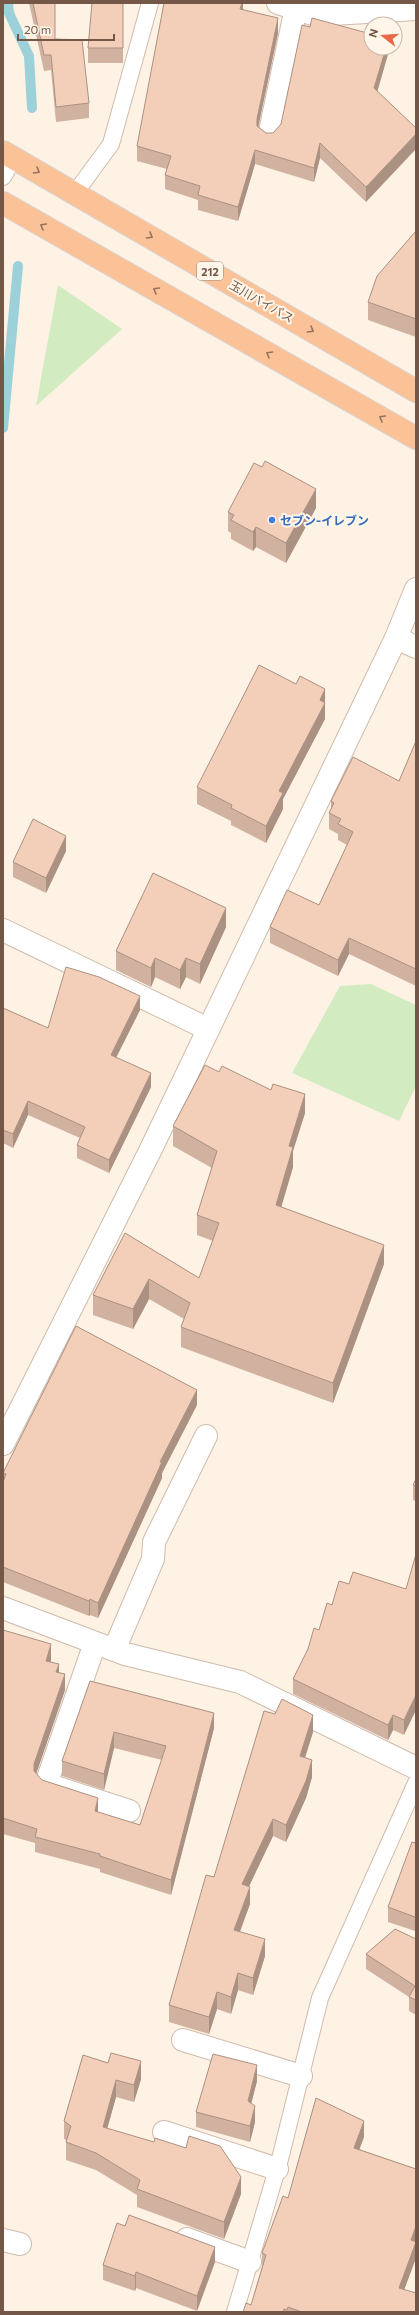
<svg xmlns="http://www.w3.org/2000/svg" width="419" height="2315" font-family="Commissioner,'Noto Sans JP',sans-serif">
  <style>
    .green { fill: #d3ebc1 }
    .lines { fill: none; stroke-linecap: round; stroke-linejoin: round }
    .stream { stroke: #9dd1d9; stroke-width: 10 }
    .service-casing { stroke: #d0bbac; stroke-width: 18 }
    .minor-casing { stroke: #d0bbac; stroke-width: 24 }
    .trunk-casing { stroke: #dbd3cf; stroke-width: 24 }
    .service { stroke: #fff; stroke-width: 16 }
    .minor { stroke: #fff; stroke-width: 22 }
    .trunk { stroke: #fbc298; stroke-width: 22 }
    .wall { fill: #d1b2a0 }
    .shaded-wall { fill: #aa9182 }
    .building { fill: #f3cfba; stroke: #aa9182 }
    .oneway { stroke: #96725c }
    .shop-dot { fill: #3f7fe0; stroke: #fff6e9; stroke-width: 1.5 }
    .labels { text-anchor: middle; dominant-baseline: central; stroke-width: 4; stroke-linejoin: round; paint-order: stroke }
    .shield { fill: #fff6e9; stroke: #9e8778; stroke-width: 1 }
    .shield-label { font-size: 11px; font-weight: bold; fill: #755748 }
    .street-label { font-size: 12px; fill: #755748; stroke: #fff6e9 }
    .shop-label { font-size: 12px; font-weight: bold; fill: #366cbe; stroke: #fff6e9; text-anchor: start }
  </style>
  <rect width="100%" height="100%" fill="#fdf2e3"/>
  <path class="green" d="M58 285 122 329 36 406Z
    M371 984 416 1005V1086L399 1121 292 1073 340 986Z"/>
  <g class="lines">
    <path class="stream" d="M8 3 9 13 29 56 32 108
      M3 428 18 266"/>
    <g class="service-casing">
      <path id="service" d="M3 177 14 158
        M75 193 111 144 150 3
        M235 2312 280 2159 320 1998 416 1783"/>
    </g>
    <g class="minor-casing">
      <path id="minor" d="M278 3 316 15 416 9
        M269 136 296 8
        M396 638 416 647
        M3 930 208 1029
        M3 1444 150 1151 396 638 416 589
        M3 1608 125 1654 240 1682 416 1768
        M95 1643 46 1784 129 1811
        M114 1650 153 1559 154 1542 206 1436
        M183 2040 301 2076
        M164 2132 277 2169
        M187 2239 250 2262
        M3 2240 20 2244"/>
    </g>
    <g class="trunk-casing">
      <path id="trunk" d="M3 152 416 391
        M3 203 416 438"/>
    </g>
    <use href="#service" class="service"/>
    <use href="#minor" class="minor"/>
    <use href="#trunk" class="trunk"/>
  </g>
  <path class="wall" d="M29 3H55V39L89 103V118L56 122 51 70 44 71Z
    M123 3V63H88V48Z
    M243 3V9L278 33 258 126 266 133H273L388 48V54L377 92 366 202 320 158 314 182 255 164 238 221 198 210V200L165 189V175L167 169 137 161V146Z
    M416 231V337L368 320V302Z
    M316 508 286 563 256 547 253 551 231 539V533L228 531V512Z
    M296 684 325 689V719L283 799V809L266 843 231 825V821L197 804V787Z
    M416 741V986L349 954 338 976 270 943V927L319 905 347 845 338 840V834L329 829V813L331 809V801L399 781Z
    M66 851 46 893 13 877V862Z
    M226 927 200 984 186 977 180 989 155 977 151 987 116 970V951Z
    M3 1008 48 1028 140 1010 116 1057 151 1087 109 1173 77 1158V1145L80 1138 28 1115 13 1148 3 1143Z
    M305 1113 293 1151V1167L281 1207 384 1264 333 1403 181 1347V1327L184 1319 149 1299 133 1329 93 1315V1295L125 1233 199 1278 213 1241 197 1235V1215L212 1168 173 1146V1126Z
    M197 1405 162 1473V1478L98 1618 90 1615 89 1616 3 1582V1473Z
    M416 1479V1501L413 1500V1485Z
    M349 1584 406 1589 404 1735 393 1730 388 1740 293 1694V1679L332 1605Z
    M3 1630 51 1660V1662L59 1673 65 1690 36 1774 42 1780 98 1812 140 1825 162 1760 114 1748 104 1790 62 1776V1761L90 1681 214 1728 171 1895 100 1872V1869L35 1852V1843L3 1834Z
    M275 1714 313 1732 305 1758 312 1777 306 1798 286 1842 273 1836 249 1886 250 1904 240 1932 265 1956 253 1995 238 1990 231 2014 217 2009 209 2034 169 2022V2005L214 1877Z
    M416 1839 415 1931 388 1922V1907Z
    M416 1939V2015L409 2011V1997L366 1969V1954Z
    M83 2055 141 2079 134 2102 116 2097 107 2128 241 2194 224 2239 137 2207V2195L96 2170 66 2160V2140L64 2139V2121Z
    M257 2081 251 2104 255 2122 250 2142 196 2127V2112Z
    M364 2137 359 2149 416 2169V2258L404 2289 416 2312H243L251 2305 262 2267V2253L288 2198Z
    M215 2262 197 2311 136 2288 135 2291 103 2280V2265Z"/>
  <path class="shaded-wall" d="M242 3H243V14L240 9Z
    M278 18V33L257 133V119Z
    M386 48H388V54L374 103V88Z
    M416 134V149L366 202V187Z
    M320 143V158L314 182V168Z
    M255 150V164L238 221V207Z
    M316 489V508L286 563V543Z
    M256 527V547L253 551V532Z
    M325 689V719L283 799V809L266 843V826L279 791Z
    M66 836V851L46 893V878Z
    M226 908V927L200 984V964Z
    M349 938V954L338 976V960Z
    M155 958V977L151 987V968Z
    M186 958V977L180 989V970Z
    M140 996V1010L111 1068V1055Z
    M151 1073V1087L109 1173V1160Z
    M305 1094V1113L293 1151V1167L276 1225V1205L289 1146Z
    M28 1101V1115L13 1148V1134Z
    M384 1245V1264L333 1403V1383Z
    M149 1279V1299L133 1329V1309Z
    M197 1390V1405L162 1473V1478L98 1618V1603L160 1462Z
    M90 1599V1615L89 1616V1601Z
    M51 1644V1660L46 1676V1661Z
    M59 1664V1680L56 1672Z
    M65 1674V1690L34 1780V1787V1764Z
    M416 1695V1710L404 1735V1720Z
    M214 1713V1728L171 1895V1880Z
    M313 1715V1732L300 1773V1756Z
    M393 1715V1730L388 1740V1725Z
    M114 1732V1748L104 1790V1774Z
    M312 1760V1777L306 1798 286 1842V1825Z
    M98 1798V1814L95 1811Z
    M273 1819V1836L242 1901V1884Z
    M250 1887V1904L234 1947V1930Z
    M416 1915V1930L415 1931V1917Z
    M265 1939V1956L253 1995V1978Z
    M238 1973V1990L231 2014V1997Z
    M217 1992V2009L209 2034V2017Z
    M141 2061V2079L134 2102V2085Z
    M257 2065V2081L248 2116V2101Z
    M116 2080V2097L103 2144V2127Z
    M255 2106V2122L250 2142V2126Z
    M364 2121V2137L354 2164V2148Z
    M241 2177V2194L224 2239V2222Z
    M416 2226V2258L399 2304V2288L411 2240Z
    M215 2247V2262L197 2311V2296Z
    M136 2272V2288L135 2291V2276Z"/>
  <path class="building" d="M33 3H55V39L82 40 89 103 56 107 51 55H44Z
    M92 3H123V48H88Z
    M164 3H242L240 9 278 18 257 119V126L266 133H273L281 124 302 25 310 27 312 18 371 34V48H386L374 88 416 128V134L366 187 320 143 314 168 255 150 238 207 198 195 200 186 165 175 171 156 137 146Z
    M416 231V319L368 302 377 276Z
    M265 461 316 489 286 543 256 527 253 532 231 520 234 515 228 512 254 463 262 467Z
    M259 665 296 684 300 676 325 689 320 700 325 703 279 791 283 793 266 826 231 808 232 805 197 787Z
    M416 741V969L349 938 338 960 270 927 287 890 319 905 353 832 338 824 341 819 329 813 334 803 331 801 353 757 399 781Z
    M33 819 66 836 46 878 13 862Z
    M153 873 226 908 200 964 186 958 180 970 155 958 151 968 116 951Z
    M66 967 99 977 140 996 111 1055 151 1073 109 1160 77 1145 85 1127 28 1101 13 1134 3 1130V1008L48 1028Z
    M205 1065 219 1072 222 1066 271 1090 273 1084 305 1094 289 1146 293 1147 276 1205 384 1245 333 1383 181 1327 190 1303 149 1279 133 1309 93 1295 125 1233 199 1278 219 1223 197 1215 217 1151 173 1126Z
    M76 1326 197 1390 160 1462H162L98 1603 90 1599 89 1601 3 1567V1482L6 1474 3 1473Z
    M416 1479V1486L413 1485Z
    M416 1554V1695L404 1720 393 1715 388 1725 293 1679 308 1649 314 1628 319 1630 327 1603 332 1605 339 1581 349 1584 353 1572 406 1589Z
    M3 1630 51 1644 46 1661 59 1664 56 1672 65 1674 34 1764V1771L42 1780 98 1798 95 1811 140 1825 166 1746 114 1732 104 1774 62 1761 90 1681 214 1713 171 1880 100 1856V1854L35 1837 37 1829 3 1818Z
    M282 1699 313 1715 300 1756 312 1760 306 1781 286 1825 273 1819 242 1884 250 1887 234 1930 265 1939 253 1978 238 1973 231 1997 217 1992 209 2017 169 2005 206 1875 214 1877 264 1711 275 1714Z
    M416 1839V1915L415 1917 388 1907 412 1842 415 1843Z
    M395 1929 416 1939V2000L409 1997 415 1986 366 1954Z
    M111 2053 141 2061 134 2085 116 2080 103 2127 154 2142 155 2138 186 2148 189 2136 220 2146 241 2177 224 2222 137 2189 140 2180 96 2153 66 2142 71 2126 64 2121 83 2055 108 2063Z
    M213 2054 257 2065 248 2101 255 2106 250 2126 196 2112Z
    M316 2098 364 2121 354 2148 416 2169V2226L411 2240 416 2242 399 2288 416 2293V2312H302L288 2307 287 2310 284 2309 283 2312H243L246 2303 251 2305 266 2255 262 2253 283 2196 288 2198Z
    M129 2215 215 2247 197 2296 136 2272 135 2276 103 2265 117 2223 125 2226Z"/>
  <defs><path id="oneway-chevron" d="M-2-3.5L2.5 0L-2 3.5" fill="none" stroke-width="1.6" stroke-linecap="round" stroke-linejoin="round"/></defs>
  <g class="oneway">
    <use href="#oneway-chevron" transform="translate(37 171) rotate(30)"/>
    <use href="#oneway-chevron" transform="translate(43 226) rotate(-150)"/>
    <use href="#oneway-chevron" transform="translate(150 236) rotate(30)"/>
    <use href="#oneway-chevron" transform="translate(156 290) rotate(-150)"/>
    <use href="#oneway-chevron" transform="translate(311 330) rotate(30)"/>
    <use href="#oneway-chevron" transform="translate(269 354) rotate(-150)"/>
    <use href="#oneway-chevron" transform="translate(382 418) rotate(-150)"/>
  </g>
  <circle class="shop-dot" cx="272" cy="520" r="4"/>
  <g class="labels">
    <rect class="shield" x="197" y="262" width="26" height="18" rx="3"/>
    <g class="shield-label">
      <text x="210" y="271">212</text>
    </g>
    <g class="street-label">
      <text transform="translate(262 301) rotate(30)">玉川バイパス</text>
    </g>
    <g class="shop-label">
      <text x="280" y="520">セブン-イレブン</text>
    </g>
  </g>
  <rect width="419" height="2315" fill="none" stroke="#755748" stroke-width="8"/>
  <g transform="translate(383 36) rotate(287)"><circle r="19" fill="#fff6e9" stroke="#c8b6a9"/>
  <path d="M0-3L7 15L0 10L-7 15Z" fill="#ea6644"/>
  <text y="-6" font-size="11" font-weight="bold" text-anchor="middle" fill="#755748">N</text>
  </g>
  <path d="M18 34v6h96v-6" fill="none" stroke="#755748" stroke-width="2"/>
  <text x="24" y="34" font-size="12" fill="#755748" stroke="#fff6e9" stroke-width="3" paint-order="stroke">20 m</text>
</svg>
